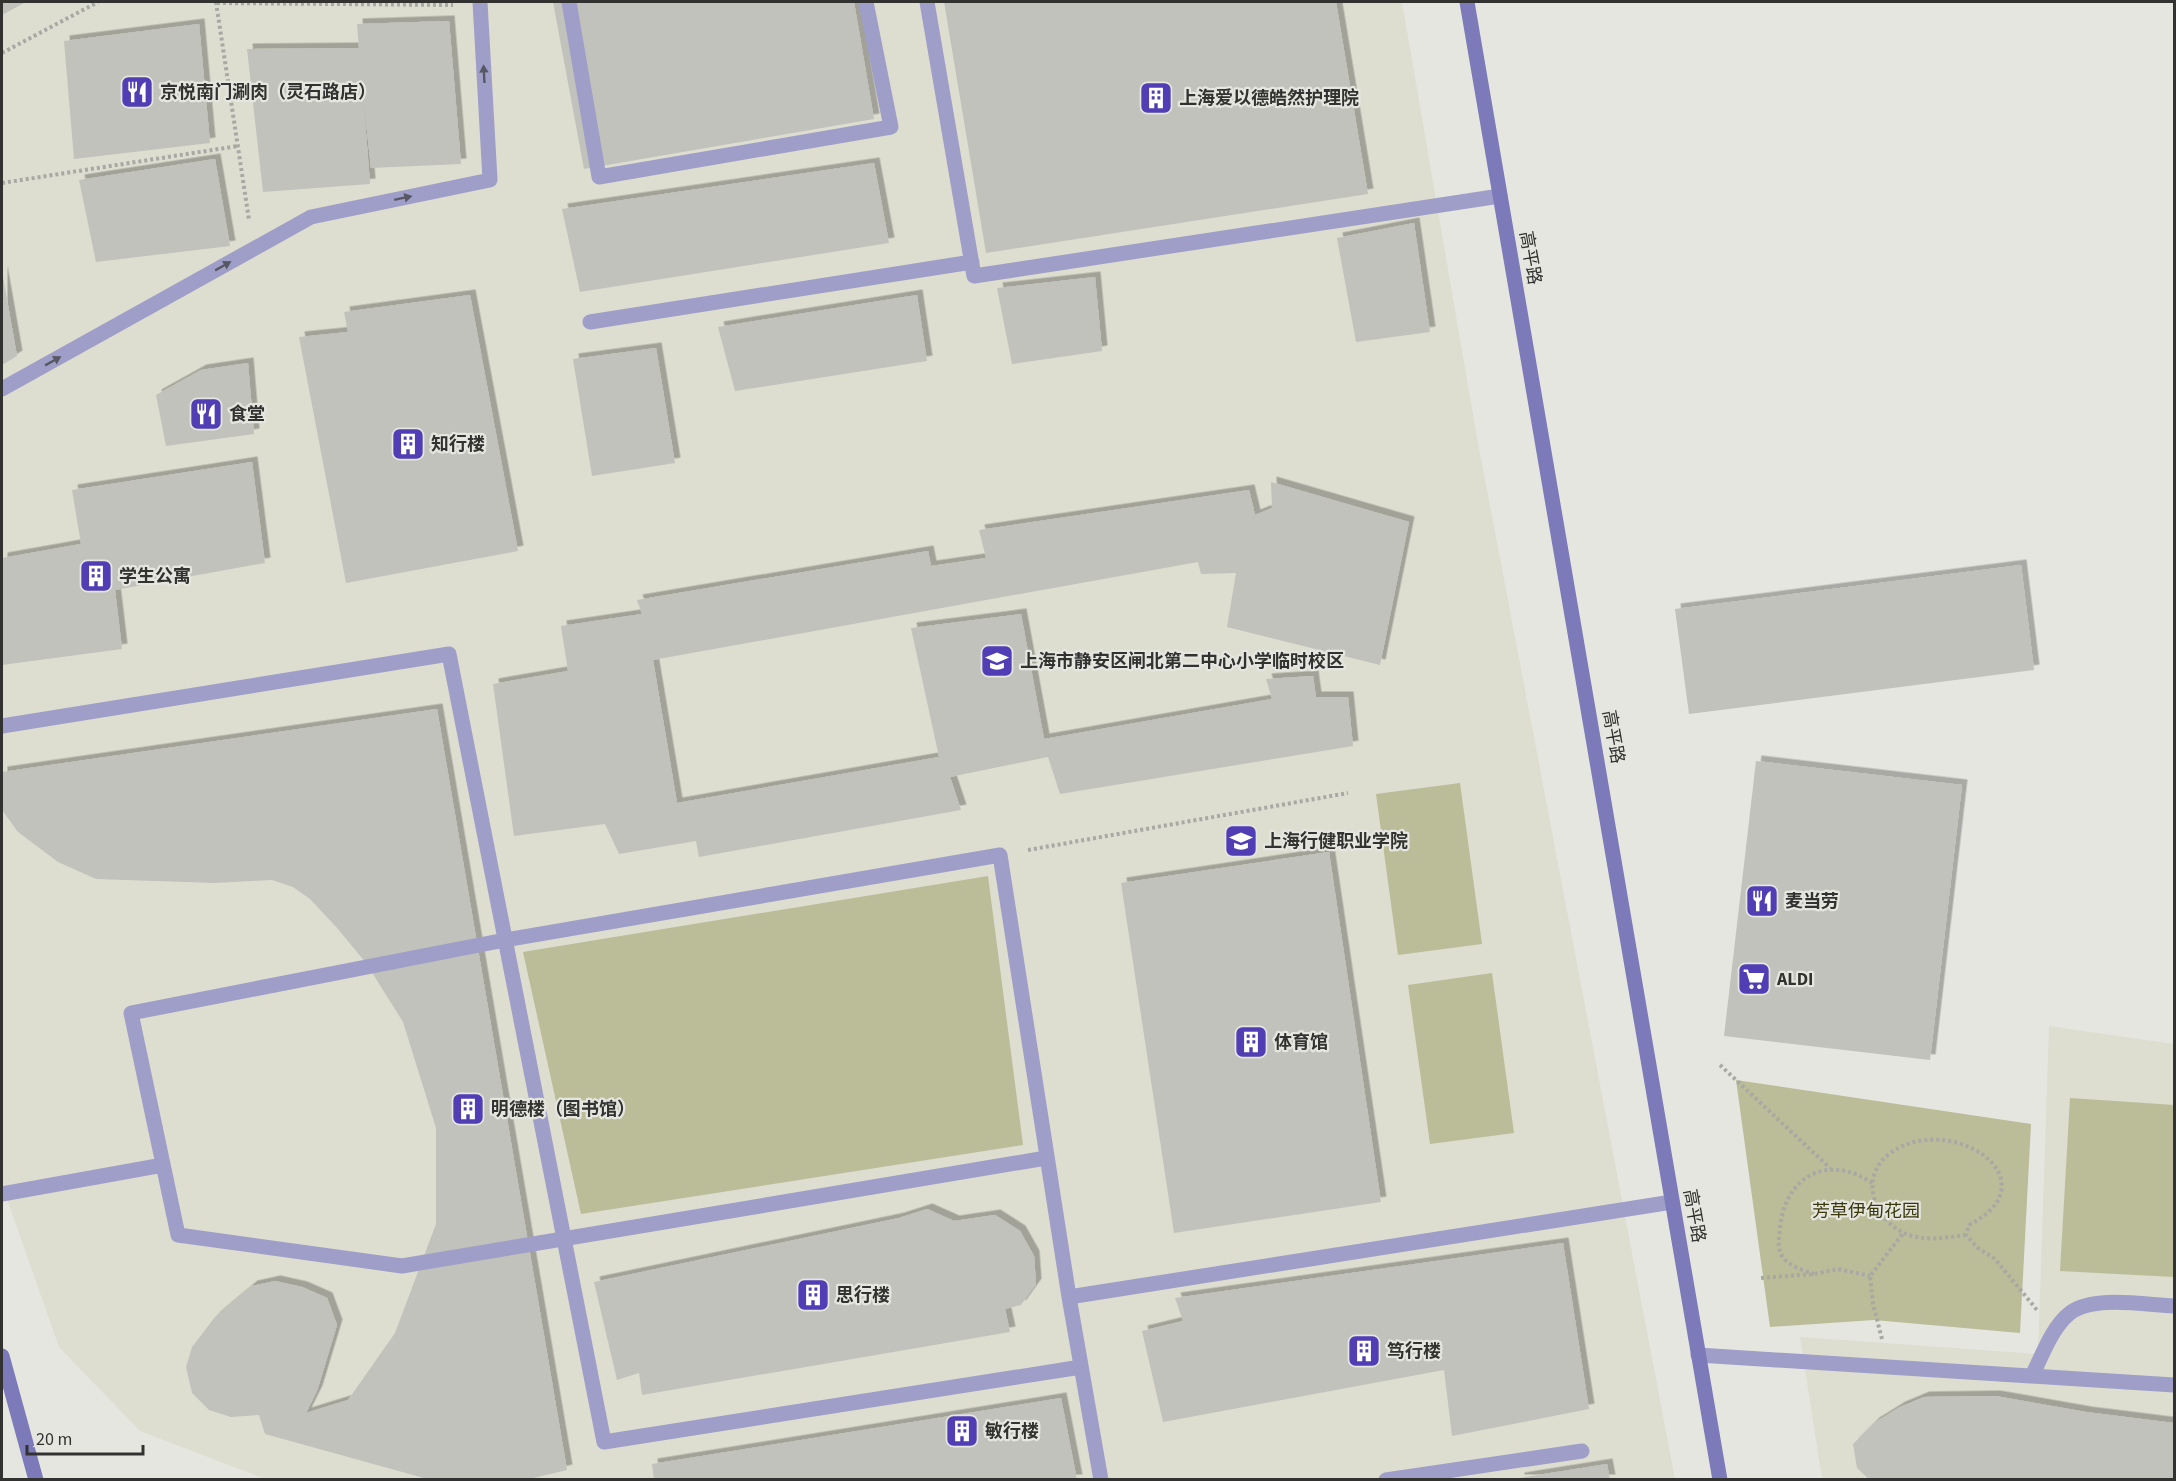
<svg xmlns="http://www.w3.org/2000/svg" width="2176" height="1481" font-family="'Source Sans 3','Noto Sans SC',sans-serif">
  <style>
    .built { fill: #ddddd0 }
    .green { fill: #bbbc98 }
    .building { fill: #c2c2bc; filter: url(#shadow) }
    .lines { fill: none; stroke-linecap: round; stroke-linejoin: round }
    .path { stroke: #a8a8a4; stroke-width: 4; stroke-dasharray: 3 3; stroke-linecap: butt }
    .lane { stroke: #9e9ec8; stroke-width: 15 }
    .secondary { stroke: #7c7ab8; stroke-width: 15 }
    .oneway { fill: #585865 }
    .labels { text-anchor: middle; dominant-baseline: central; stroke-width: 4.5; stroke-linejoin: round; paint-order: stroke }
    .poi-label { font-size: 18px; font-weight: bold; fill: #323230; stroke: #e6e6e1; text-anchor: start }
    .street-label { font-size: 18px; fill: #323230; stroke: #e6e6e1 }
    .park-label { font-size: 18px; fill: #39390c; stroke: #e6e6e1 }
  </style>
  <defs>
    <filter id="shadow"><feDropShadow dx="5.5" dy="-5.5" stdDeviation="0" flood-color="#0004"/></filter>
  </defs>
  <rect width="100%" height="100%" fill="#e6e6e1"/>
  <path class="built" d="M2 2H1402L1476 432 1675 1479 268 1480 140 1431 59 1347 2 1185Z
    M2049 1026 2174 1044V1479H1822L1800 1337 2038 1354Z"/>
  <path class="green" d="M1460 783 1482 944 1398 955 1376 794Z
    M988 876 1023 1145 581 1214 523 952Z
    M1492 973 1514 1133 1430 1144 1408 985Z
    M1736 1080 2031 1124 2020 1333 1874 1320 1770 1327Z
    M2070 1098 2174 1105V1277L2060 1271Z"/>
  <path class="building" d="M2 2H26L2 15Z
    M553 2H854L874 119 584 169Z
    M944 2H1336L1368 194 986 253Z
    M449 21 461 164 371 168 363 94 370 184 263 192 247 49 359 48 357 24Z
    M199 24 210 143 74 159 64 41Z
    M215 159 230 246 96 262 79 180Z
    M874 163 889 243 580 292 562 209Z
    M1414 223 1430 332 1356 342 1337 238Z
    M2 271 17 356 2 365Z
    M1095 277 1102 351 1012 364 997 288Z
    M470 295 518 551 346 583 299 337 348 332 344 312Z
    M917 295 927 361 735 391 718 327Z
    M656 348 675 463 592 476 573 359Z
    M248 363 254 434 166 446 156 395 201 370Z
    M252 462 265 563 115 590 122 649 2 665V558L81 544 72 490Z
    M1271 482 1409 522 1380 665 1227 627 1236 573 1201 574 1198 562 653 660 677 803 939 757 911 628 1021 614 1044 739 1272 699 1266 679 1313 676 1316 697H1348L1353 746 1060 794 1048 757 950 777 961 810 699 857 696 841 619 854 605 824 514 836 493 684 568 671 561 626 642 614 637 600 928 551 931 566 986 558 979 530 1249 490 1255 515 1272 508Z
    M2021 565 2034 670 1689 714 1675 609Z
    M437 709 567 1470 525 1480H431L265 1434 259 1415 231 1417 209 1410 192 1393 186 1367 192 1347 215 1317 252 1286 275 1281 302 1287 327 1298 337 1325 317 1391 306 1413 348 1400 395 1333 436 1224V1128L403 1022 366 963 338 929 310 899 293 887 272 880 215 883 96 879 58 862 18 832 2 810V772Z
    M1756 761 1962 785 1930 1060 1724 1036Z
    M1329 852 1381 1202 1174 1233 1121 883Z
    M927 1209 954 1221 995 1215 1020 1231 1034 1256 1036 1284 1021 1305 1005 1309 1010 1332 642 1395 639 1373 617 1380 594 1282 899 1218Z
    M1563 1243 1589 1409 1452 1436 1444 1370 1163 1422 1142 1331 1183 1321 1175 1298Z
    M1995 1396 2086 1412 2174 1423V1480H1870L1857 1468 1853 1444 1874 1423 1900 1407 1924 1397Z
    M1061 1398 1077 1480H654L652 1464Z
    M1607 1464 1610 1480H1519V1478Z"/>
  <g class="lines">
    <path class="path" d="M216 2 249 220
      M217 3 453 5
      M2 53 98 2
      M2 183 238 146
      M1028 850 1348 793
      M1720 1065 1830 1168
      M1966 1235C1948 1237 1930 1241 1912 1236 1877 1226 1856 1179 1889 1154 1949 1109 2056 1180 1969 1225L1966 1235 1978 1248 1995 1259 2037 1310
      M1814 1274C1803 1270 1788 1266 1782 1256 1777 1247 1779 1238 1780 1228 1785 1176 1828 1153 1872 1183
      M1761 1278 1814 1274 1838 1269 1870 1276
      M1882 1339 1873 1304 1870 1276 1904 1232"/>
    <path class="lane" d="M569 2 599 177 891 127 866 2
      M927 2 974 276 1500 196
      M590 322 972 262
      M2 389 311 217 490 180 480 2
      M2 726 449 654 604 1442 1081 1367
      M1046 1158 402 1266 178 1235 131 1013 505 940 1000 855 1069 1297 1672 1202
      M2 1194 163 1165
      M1069 1297 1101 1480
      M1698 1355 2174 1385
      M2032 1376C2042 1356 2052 1327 2070 1313 2093 1295 2146 1305 2174 1306
      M1386 1480 1582 1451"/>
    <path class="secondary" d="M1467 2 1720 1480
      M2 1356 36 1480"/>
  </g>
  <defs><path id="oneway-solid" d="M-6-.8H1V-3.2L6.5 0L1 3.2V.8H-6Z" transform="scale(1.5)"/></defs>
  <g class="oneway">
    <use href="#oneway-solid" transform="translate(484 74) rotate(-93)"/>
    <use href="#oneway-solid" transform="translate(403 198) rotate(-12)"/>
    <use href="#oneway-solid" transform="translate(223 266) rotate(-29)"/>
    <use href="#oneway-solid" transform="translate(53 361) rotate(-29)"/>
  </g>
  <defs>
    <g id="restaurant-square" transform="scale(1.725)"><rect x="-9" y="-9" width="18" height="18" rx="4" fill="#513eb5" stroke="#e6e6e1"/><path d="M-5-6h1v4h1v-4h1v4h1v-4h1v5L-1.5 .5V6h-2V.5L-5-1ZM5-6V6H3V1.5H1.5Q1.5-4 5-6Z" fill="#fff"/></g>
    <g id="building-square" transform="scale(1.725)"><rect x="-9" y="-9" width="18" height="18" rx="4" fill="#513eb5" stroke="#e6e6e1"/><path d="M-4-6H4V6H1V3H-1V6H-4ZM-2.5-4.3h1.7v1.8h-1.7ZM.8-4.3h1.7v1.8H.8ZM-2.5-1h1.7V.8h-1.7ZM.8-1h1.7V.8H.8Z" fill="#fff"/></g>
    <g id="school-square" transform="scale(1.725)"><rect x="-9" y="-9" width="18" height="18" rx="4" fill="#513eb5" stroke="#e6e6e1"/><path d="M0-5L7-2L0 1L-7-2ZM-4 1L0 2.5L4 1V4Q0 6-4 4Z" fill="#fff"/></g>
    <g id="supermarket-square" transform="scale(1.725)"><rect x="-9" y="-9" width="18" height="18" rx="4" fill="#513eb5" stroke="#e6e6e1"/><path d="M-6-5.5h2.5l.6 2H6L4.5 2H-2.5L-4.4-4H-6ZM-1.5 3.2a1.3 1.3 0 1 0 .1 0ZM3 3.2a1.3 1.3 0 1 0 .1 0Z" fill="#fff"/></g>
  </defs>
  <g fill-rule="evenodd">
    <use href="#restaurant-square" x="137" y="92"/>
    <use href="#building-square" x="1156" y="98"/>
    <use href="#restaurant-square" x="206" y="414"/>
    <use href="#building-square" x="408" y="444"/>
    <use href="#building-square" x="96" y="576"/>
    <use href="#school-square" x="997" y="661"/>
    <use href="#school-square" x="1241" y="841"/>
    <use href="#restaurant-square" x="1762" y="901"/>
    <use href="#supermarket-square" x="1754" y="979"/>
    <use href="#building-square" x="1251" y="1042"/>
    <use href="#building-square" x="468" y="1109"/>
    <use href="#building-square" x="813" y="1295"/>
    <use href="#building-square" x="1364" y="1351"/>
    <use href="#building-square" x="962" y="1431"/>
  </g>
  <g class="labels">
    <g class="poi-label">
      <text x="160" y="92">京悦南门涮肉（灵石路店）</text>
      <text x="1179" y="98">上海爱以德皓然护理院</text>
      <text x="229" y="414">食堂</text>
      <text x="431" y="444">知行楼</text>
      <text x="119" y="576">学生公寓</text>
      <text x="1020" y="661">上海市静安区闸北第二中心小学临时校区</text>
      <text x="1264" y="841">上海行健职业学院</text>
      <text x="1785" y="901">麦当劳</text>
      <text x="1777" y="979">ALDI</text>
      <text x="1274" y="1042">体育馆</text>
      <text x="491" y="1109">明德楼（图书馆）</text>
      <text x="836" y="1295">思行楼</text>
      <text x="1387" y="1351">笃行楼</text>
      <text x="985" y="1431">敏行楼</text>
    </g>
    <g class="street-label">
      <text transform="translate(1530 258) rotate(80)">高平路</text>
      <text transform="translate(1613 737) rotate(80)">高平路</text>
      <text transform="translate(1694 1216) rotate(80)">高平路</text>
    </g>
    <g class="park-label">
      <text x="1866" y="1211">芳草伊甸花园</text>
    </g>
  </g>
  <rect width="2176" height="1481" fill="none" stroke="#323230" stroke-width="6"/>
  <path d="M27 1445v9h116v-9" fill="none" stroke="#323230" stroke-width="3"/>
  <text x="36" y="1445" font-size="18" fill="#323230" stroke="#e6e6e1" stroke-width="4.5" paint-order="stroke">20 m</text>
</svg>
